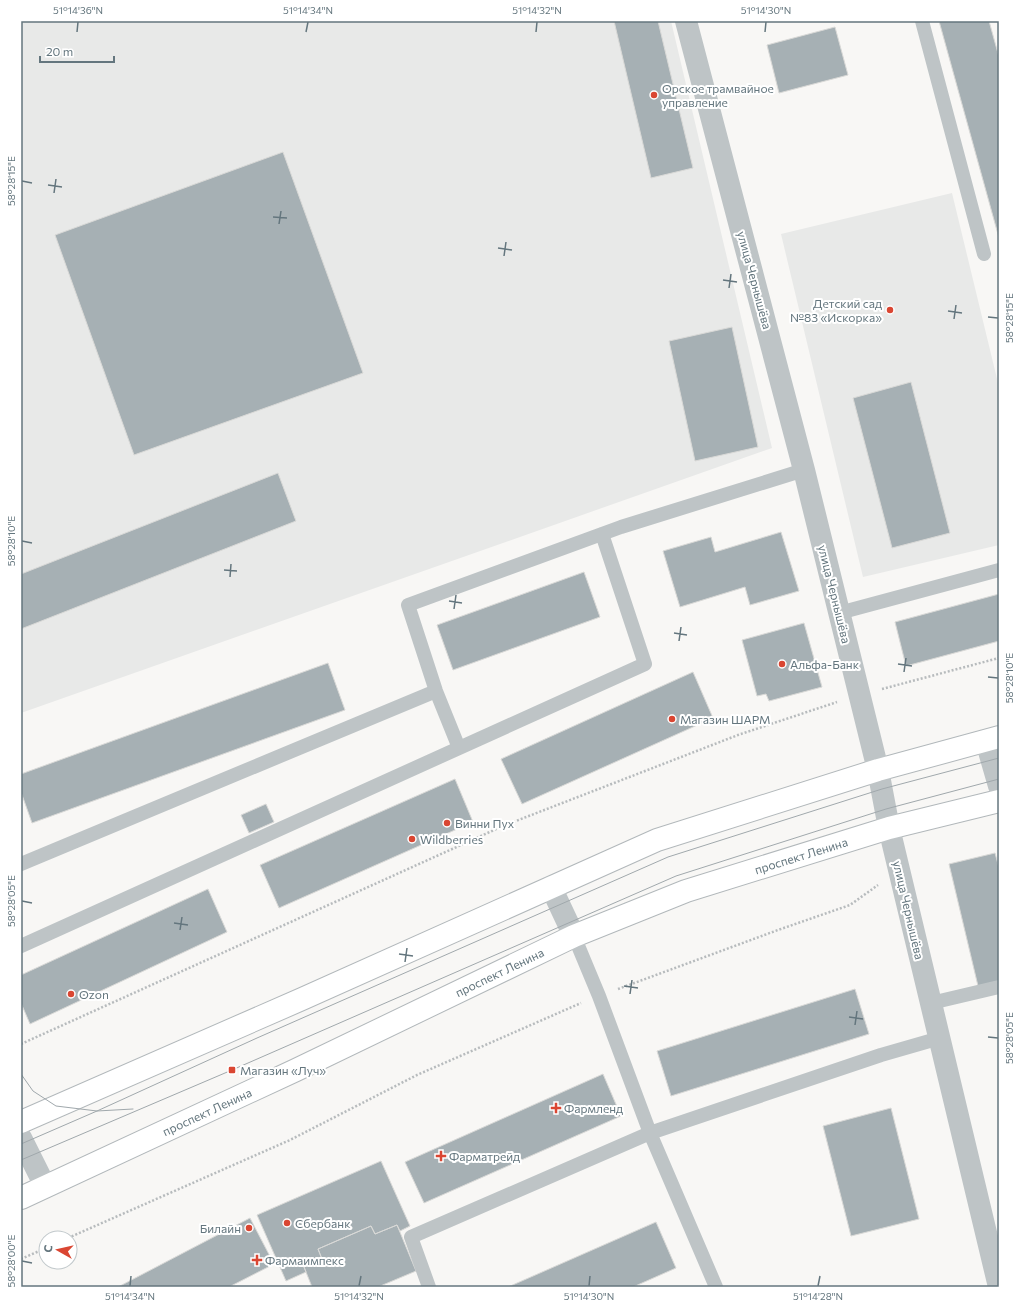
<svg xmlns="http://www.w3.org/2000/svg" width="1020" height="1308" font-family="Commissioner,sans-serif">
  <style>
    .built { fill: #e8e9e8 }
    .building { fill: #a6b0b4; stroke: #d9d9d7 }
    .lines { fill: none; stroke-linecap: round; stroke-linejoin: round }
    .primary-casing { stroke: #b2b8bb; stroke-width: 24 }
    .path { stroke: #b7bbbd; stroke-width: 2.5; stroke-dasharray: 2 2; stroke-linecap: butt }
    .service { stroke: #bec4c6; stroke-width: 14 }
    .minor { stroke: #bec4c6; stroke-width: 22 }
    .primary { stroke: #fff; stroke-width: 22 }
    .tram { stroke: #a0a8ac; stroke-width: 1 }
    .ticks { fill: none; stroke: #64767e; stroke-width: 1.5 }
    .poi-dot { fill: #da4632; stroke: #fff; stroke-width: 1.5 }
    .labels { text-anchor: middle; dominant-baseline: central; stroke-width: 4; stroke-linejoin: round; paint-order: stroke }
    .poi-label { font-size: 12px; fill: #64767e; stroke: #fff; text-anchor: start }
    .street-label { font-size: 12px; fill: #64767e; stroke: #fff }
    .neatline { fill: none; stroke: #64767e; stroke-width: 1.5 }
    .ticks-label { font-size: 10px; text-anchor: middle; fill: #64767e }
  </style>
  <rect width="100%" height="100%" fill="#f8f7f5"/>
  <path class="built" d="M21 21H671L772 448 21 713Z
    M952 193 999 387V545L863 577 781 234Z"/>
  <path class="building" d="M614 21H658L693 168 651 178Z
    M939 21H989L999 57V238Z
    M835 27 848 75 779 93 767 45Z
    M283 152 363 373 134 455 55 235Z
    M732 327 758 447 695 461 669 341Z
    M911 382 950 533 892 548 853 398Z
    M278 473 296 521 21 629V574Z
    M781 532 799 591 750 605 745 587 680 607 663 551 711 537 715 552Z
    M584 572 600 617 453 670 437 625Z
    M999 594V641L906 666 895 622Z
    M804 623 822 687 769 701 766 694 757 696 742 640Z
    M328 663 345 710 32 823 21 792V774Z
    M693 672 713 718 522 804 501 759Z
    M455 779 473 822 279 908 260 865Z
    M266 804 274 822 249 833 241 815Z
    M995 853 999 868V981L978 986 949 864Z
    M208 889 227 932 30 1024 21 1003V975Z
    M855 989 869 1034 671 1096 657 1051Z
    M603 1074 621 1116 424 1203 405 1162Z
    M891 1108 919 1219 851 1236 823 1126Z
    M381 1161 410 1226 400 1231 397 1225 375 1234 371 1226 318 1249 322 1259 304 1267 306 1272 286 1281 257 1215Z
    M250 1218 274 1264 229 1287H118Z
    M656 1222 676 1268 633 1287H508Z
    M397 1225 416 1271 378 1287H312L304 1267 322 1259 318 1249 371 1226 375 1234Z"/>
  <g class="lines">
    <g class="primary-casing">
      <g id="primary">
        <path d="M21 1122 302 999 657 840 878 770 999 737"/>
        <path id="s1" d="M21 1198 296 1070 574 936 686 891 889 828 999 801"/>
      </g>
    </g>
    <path class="path" d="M882 689 999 658
      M618 989 778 930 850 905 878 885
      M21 1044 503 826 738 735 837 702
      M68 1238 290 1140 417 1075 581 1003
      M21 1259 46 1248"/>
    <path class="service" d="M922 21 984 254
      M839 613 999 570
      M459 748 436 691 408 605 621 527 804 470
      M21 864 436 691
      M574 936 599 996 650 1133 716 1287
      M21 946 645 664 602 534
      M931 1003 999 987
      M429 1287 411 1237 650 1133 881 1055 940 1038"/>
    <path class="minor" d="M686 21 804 470 878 770 889 828 999 1287
      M986 741 999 786
      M551 887 574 936
      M21 1138 45 1186"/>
    <use href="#primary" class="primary"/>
    <path class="tram" d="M21 1074 33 1091 56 1106 97 1111 133 1109
      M21 1144 97 1111 257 1038 668 857 882 789 999 758
      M21 1160 232 1070 676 876 886 809 999 779"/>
  </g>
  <path class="ticks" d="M77 32 78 22M306 32 308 22M536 32 537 22M765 32 766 22M22 181 32 183M48 185 62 187M54 193 56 179M273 217 287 218M279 224 281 211M498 248 512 250M504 256 506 242M723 280 737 282M729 288 731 274M948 311 962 313M988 317 998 318M954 319 956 305M22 541 32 543M224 570 237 571M230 577 231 564M449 601 462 603M454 609 456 595M674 633 687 635M679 641 681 627M898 664 912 666M904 672 906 658M988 677 998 678M22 901 32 903M174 923 188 925M180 930 182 917M399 954 413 956M405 962 407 948M624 986 638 988M630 994 632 980M849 1017 863 1019M855 1025 857 1011M988 1037 998 1038M22 1261 32 1263M130 1286 131 1276M359 1286 361 1276M589 1286 590 1276M818 1286 820 1276"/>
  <g class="poi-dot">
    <circle cx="654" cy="95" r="4"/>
    <circle cx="890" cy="310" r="4"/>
    <circle cx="782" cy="664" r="4"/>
    <circle cx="672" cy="719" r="4"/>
    <circle cx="447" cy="823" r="4"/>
    <circle cx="412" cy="839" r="4"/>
    <circle cx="71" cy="994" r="4"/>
    <rect x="228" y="1066" width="8" height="8" rx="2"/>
    <path d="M554 1102h4v4h4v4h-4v4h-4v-4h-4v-4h4z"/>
    <path d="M439 1150h4v4h4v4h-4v4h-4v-4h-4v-4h4z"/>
    <circle cx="287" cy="1223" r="4"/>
    <circle cx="249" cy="1228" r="4"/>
    <path d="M255 1254h4v4h4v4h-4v4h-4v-4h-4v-4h4z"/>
  </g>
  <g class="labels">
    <g class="poi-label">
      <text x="662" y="88">Орское трамвайное<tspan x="662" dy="14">управление</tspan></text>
      <text x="882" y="303" text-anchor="end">Детский сад<tspan x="882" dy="14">№83 «Искорка»</tspan></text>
      <text x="790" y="664">Альфа-Банк</text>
      <text x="680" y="719">Магазин ШАРМ</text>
      <text x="455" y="823">Винни Пух</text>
      <text x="420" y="839">Wildberries</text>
      <text x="79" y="994">Ozon</text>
      <text x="240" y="1070">Магазин «Луч»</text>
      <text x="564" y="1108">Фармленд</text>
      <text x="449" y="1156">Фарматрейд</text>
      <text x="295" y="1223">Сбербанк</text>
      <text x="241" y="1228" text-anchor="end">Билайн</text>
      <text x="265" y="1260">Фармаимпекс</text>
    </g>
    <g class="street-label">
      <text transform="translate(755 280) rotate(75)">улица Чернышёва</text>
      <text transform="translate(835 594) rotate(76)">улица Чернышёва</text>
      <text stroke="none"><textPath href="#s1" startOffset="853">проспект Ленина</textPath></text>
      <text transform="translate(909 910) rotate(77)">улица Чернышёва</text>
      <text stroke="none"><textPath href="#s1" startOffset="529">проспект Ленина</textPath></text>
      <text stroke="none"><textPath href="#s1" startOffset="205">проспект Ленина</textPath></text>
    </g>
  </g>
  <rect width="1020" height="1308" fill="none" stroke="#ffffff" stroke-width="44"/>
  <g transform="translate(58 1250) rotate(278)"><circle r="19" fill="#ffffff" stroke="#c1c8cb"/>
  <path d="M0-3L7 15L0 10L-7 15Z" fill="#da4632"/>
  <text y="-6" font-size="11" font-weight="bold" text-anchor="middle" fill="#64767e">С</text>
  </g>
  <path d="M40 56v6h74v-6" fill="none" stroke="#64767e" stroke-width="2"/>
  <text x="46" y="56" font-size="12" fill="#64767e" stroke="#ffffff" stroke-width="3" paint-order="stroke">20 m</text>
  <rect x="22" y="22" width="976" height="1264" class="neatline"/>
  <g class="ticks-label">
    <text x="78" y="14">51°14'36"N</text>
    <text x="308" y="14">51°14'34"N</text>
    <text x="537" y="14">51°14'32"N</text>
    <text x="766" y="14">51°14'30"N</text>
    <text transform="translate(11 181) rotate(-90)" y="4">58°28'15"E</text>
    <text transform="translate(1009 318) rotate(-90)" y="4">58°28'15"E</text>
    <text transform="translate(11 541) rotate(-90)" y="4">58°28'10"E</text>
    <text transform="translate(1009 678) rotate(-90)" y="4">58°28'10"E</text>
    <text transform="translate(11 901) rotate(-90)" y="4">58°28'05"E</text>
    <text transform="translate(1009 1038) rotate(-90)" y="4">58°28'05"E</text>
    <text transform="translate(11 1261) rotate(-90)" y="4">58°28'00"E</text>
    <text x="130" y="1300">51°14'34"N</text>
    <text x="359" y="1300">51°14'32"N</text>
    <text x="589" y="1300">51°14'30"N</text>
    <text x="818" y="1300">51°14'28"N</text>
  </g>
</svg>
